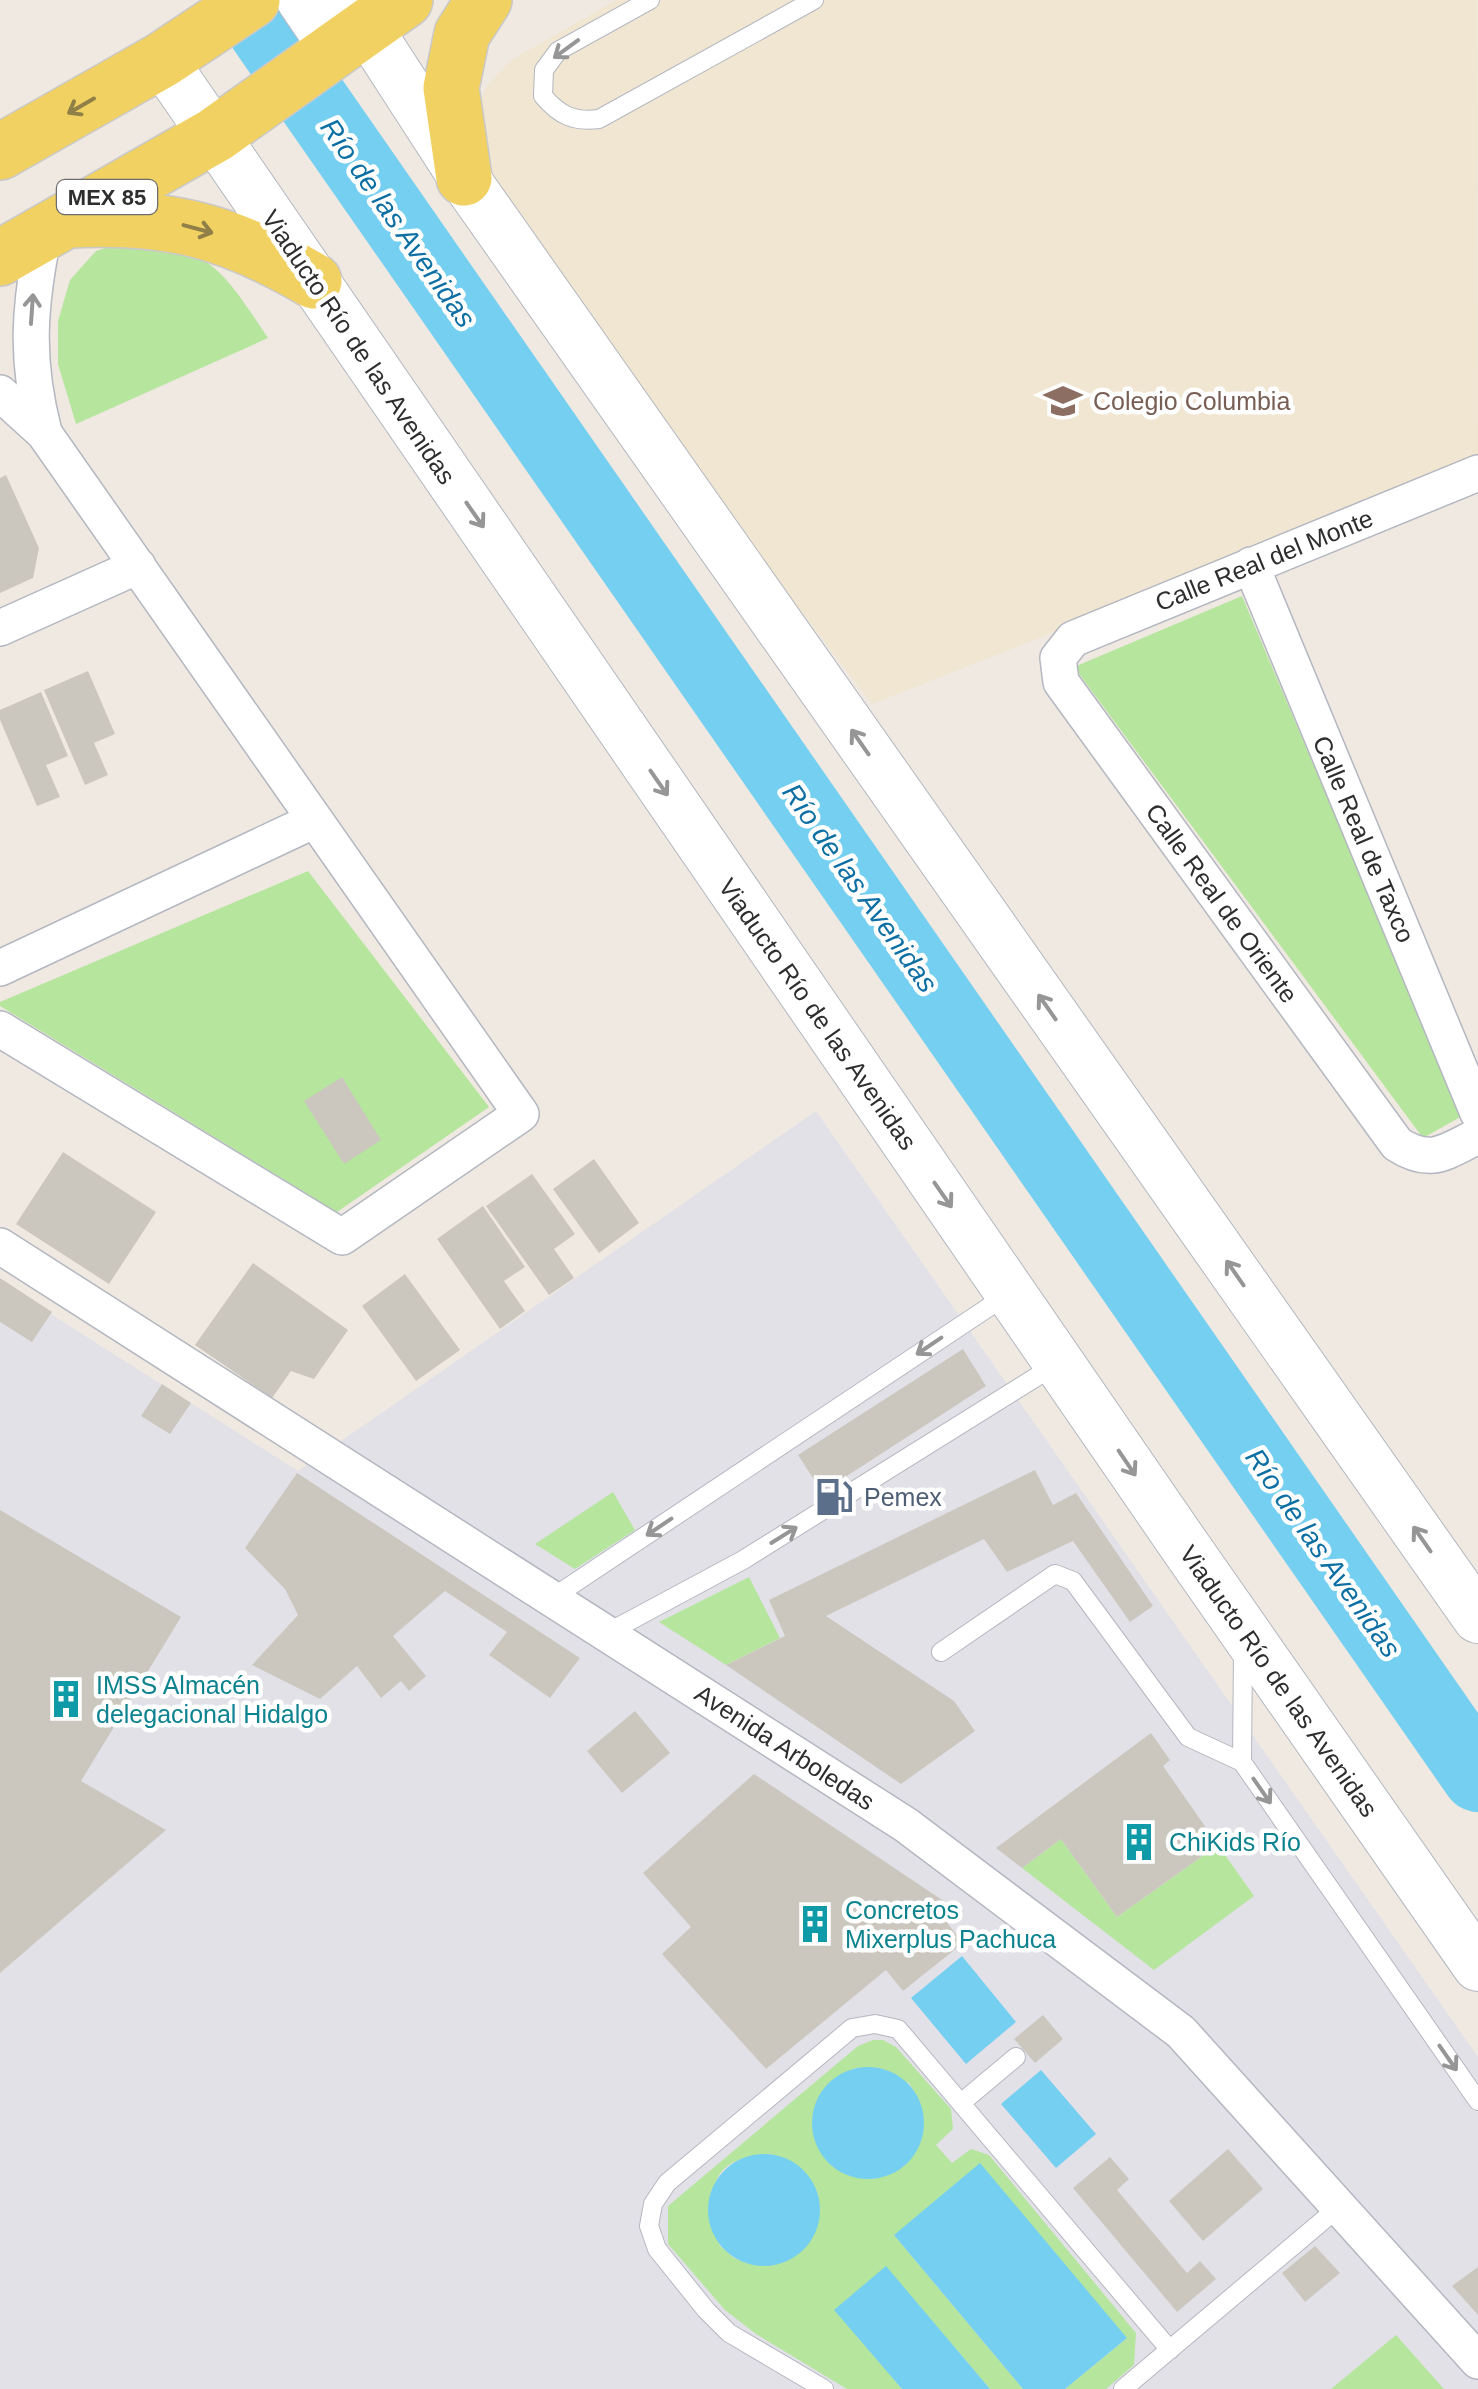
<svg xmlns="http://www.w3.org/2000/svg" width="1478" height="2389" font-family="Helvetica,sans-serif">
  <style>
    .industrial { fill: #e3e1e8 }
    .education { fill: #f0e6d1 }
    .green { fill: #b6e59e; fill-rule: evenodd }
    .water { fill: #75cff0 }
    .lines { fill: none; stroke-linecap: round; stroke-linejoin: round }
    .river { stroke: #75cff0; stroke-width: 72 }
    .building { fill: #cbc7bf }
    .lane-casing { stroke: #b4b7c1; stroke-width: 20 }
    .street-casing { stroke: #b4b7c1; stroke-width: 38 }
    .secondary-casing { stroke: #b4b7c1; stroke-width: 52 }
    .primary-casing { stroke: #c9c9c9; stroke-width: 58 }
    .lane { stroke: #fff; stroke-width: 18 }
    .street { stroke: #fff; stroke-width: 35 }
    .secondary { stroke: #fff; stroke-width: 50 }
    .primary { stroke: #f2d163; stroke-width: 55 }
    .oneway { stroke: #969696 }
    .oneway2 { stroke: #908048 }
    .labels { text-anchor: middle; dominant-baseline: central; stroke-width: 9; stroke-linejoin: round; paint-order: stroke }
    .shield { fill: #fff; stroke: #6d6d6d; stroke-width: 2.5 }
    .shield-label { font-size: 22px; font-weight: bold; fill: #2e2e2e }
    .street-label { font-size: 25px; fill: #2e2e2e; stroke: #fff }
    .education-label { font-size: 25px; fill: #785e54; stroke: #fff; text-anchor: start }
    .service-label { font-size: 25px; fill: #4e5e75; stroke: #fff; text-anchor: start }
    .culture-label { font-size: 25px; fill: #0d838f; stroke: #fff; text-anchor: start }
    .water-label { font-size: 28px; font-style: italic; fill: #0d6fa3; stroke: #fff }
  </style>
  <rect width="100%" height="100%" fill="#efe9e1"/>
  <path class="industrial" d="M816 1111 1478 2057V2389H0V1282L298 1471Z"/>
  <path class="education" d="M616 0H1477L1478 464 872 704 779 582 479 170 475 111 487 86 510 61Z"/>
  <path class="green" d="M130 240C212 247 225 274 268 338L76 424 58 364V321L70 280 96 251Z
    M1242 596 1462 1116 1423 1138 1074 667Z
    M308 871 489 1107 337 1212 0 1006V1002Z
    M613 1492 635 1530 575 1569 535 1544Z
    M749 1577 780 1638 726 1665 659 1622Z
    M1061 1839 1117 1917 1218 1845 1254 1896 1154 1970 1022 1868Z
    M873 2040H883L896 2047 951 2109 953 2129 936 2145 952 2163 971 2149 989 2155 1136 2333 1134 2365 1106 2389H1065L1126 2339 894 2235 1023 2389H990L886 2267 835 2310 902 2389H847L756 2334 725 2310 668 2244V2206L858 2046ZM856 2068 909 2083C937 2126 923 2166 873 2179L812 2123C817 2094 829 2079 856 2068ZM770 2154C811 2166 827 2197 812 2238L750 2264 734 2258 720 2246C711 2195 701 2159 770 2154Z
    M1396 2335 1444 2389H1331Z"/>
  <path class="water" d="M962 1956 1016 2022 966 2064 911 1998Z
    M812 2123a56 56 0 1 1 112 0a56 56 0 1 1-112 0Z
    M1041 2070 1096 2134 1056 2168 1001 2104Z
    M708 2210a56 56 0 1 1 112 0a56 56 0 1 1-112 0Z
    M980 2163 1127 2338 1065 2389H1023L894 2235Z
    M886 2266 990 2389H902L834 2310Z"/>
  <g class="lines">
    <path class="river" d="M243 0 1478 1776"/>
  </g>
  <path class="building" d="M6 475 39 548 33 578 0 593V478Z
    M88 671 115 734 94 743 108 775 85 785 44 690Z
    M41 692 68 756 46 765 60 797 37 806 0 720V710Z
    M342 1077 381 1140 344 1164 304 1101Z
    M63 1152 156 1212 109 1284 16 1224Z
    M594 1159 639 1223 599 1253 553 1189Z
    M532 1174 575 1234 554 1249 574 1278 549 1295 486 1206Z
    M483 1206 525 1267 504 1281 525 1311 500 1329 437 1239Z
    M253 1263 348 1330 314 1379 291 1371 272 1398 195 1345Z
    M405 1274 460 1350 416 1381 362 1306Z
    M0 1278 52 1312 32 1342 0 1322Z
    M963 1349 986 1386 822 1492 798 1455Z
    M162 1384 191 1403 170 1434 141 1416Z
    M1035 1470 1053 1505 1076 1493 1153 1606 1130 1622 1073 1541 1007 1572 984 1539 826 1616 954 1701 975 1731 901 1784 726 1665 785 1636 769 1600Z
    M297 1473 580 1658 550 1698 489 1655 507 1632 445 1591 393 1636 426 1676 409 1691 401 1681 381 1698 357 1666 320 1699 252 1665 298 1615 285 1589 245 1548Z
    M0 1510 181 1617 81 1781 166 1830 0 1973Z
    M635 1711 670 1753 622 1793 587 1751Z
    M1151 1733 1170 1760 1163 1766 1218 1845 1117 1917 1061 1839 1022 1868 996 1848Z
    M754 1774 957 1910 945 1920 963 1943 903 1991 886 1970 766 2069 662 1954 691 1927 643 1873Z
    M1043 2015 1063 2039 1035 2063 1014 2039Z
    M1228 2149 1263 2189 1203 2241 1169 2201Z
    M1110 2157 1129 2179 1117 2190 1187 2273 1200 2261 1216 2279 1177 2312 1073 2188Z
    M1315 2246 1340 2273 1305 2302 1282 2273Z
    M1478 2267V2315L1452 2286Z"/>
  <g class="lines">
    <g class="lane-casing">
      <path id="lane" d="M650 0 558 51 544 70 543 96C560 116 574 122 599 119L814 0
        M552 1598 1010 1293
        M607 1633 743 1560 1057 1364
        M1243 1651 1242 1762 1478 2101
        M941 1652 1055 1574 1073 1581 1188 1737 1242 1762
        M961 2103 1016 2057
        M824 2389 729 2333 706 2310 657 2249 649 2226 653 2204 667 2183 852 2028 875 2024 898 2029 1170 2350
        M1123 2389 1339 2207"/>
    </g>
    <g class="street-casing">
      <path id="street" d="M44 233C29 306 25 359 44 432
        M0 393 44 433 521 1114 342 1237 0 1029
        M1478 473 1073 639 1058 658 1061 682 1397 1144C1431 1166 1445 1152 1478 1136
        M1251 565 1478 1113
        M0 628 138 566
        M0 968 315 820
        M0 1246 906 1825 1181 2032 1478 2361"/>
    </g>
    <g class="secondary-casing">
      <path id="secondary" d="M302 0 336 50
        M349 0 464 178 1478 1618
        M162 60 1184 1545 1478 1966"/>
    </g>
    <g class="primary-casing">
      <path id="primary" d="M0 152 162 60 252 0
        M464 178 451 88 462 34 484 0
        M70 220C169 215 229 231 314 281
        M0 258 215 135 405 0"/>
    </g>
    <use href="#lane" class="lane"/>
    <use href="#street" class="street"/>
    <use href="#secondary" class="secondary"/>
    <use href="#primary" class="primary"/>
  </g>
  <defs><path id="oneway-shaft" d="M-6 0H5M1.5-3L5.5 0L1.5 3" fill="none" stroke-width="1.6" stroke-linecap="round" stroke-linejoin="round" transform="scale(2.5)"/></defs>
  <g class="oneway">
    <use href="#oneway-shaft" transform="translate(566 49) rotate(144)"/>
    <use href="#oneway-shaft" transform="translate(32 309) rotate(-86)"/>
    <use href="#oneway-shaft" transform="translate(475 515) rotate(55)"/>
    <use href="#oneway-shaft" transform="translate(860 742) rotate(-125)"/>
    <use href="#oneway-shaft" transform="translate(659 783) rotate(55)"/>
    <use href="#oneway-shaft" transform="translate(1047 1007) rotate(-125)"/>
    <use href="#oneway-shaft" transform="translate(943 1195) rotate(55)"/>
    <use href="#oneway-shaft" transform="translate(1235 1273) rotate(-125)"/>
    <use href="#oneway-shaft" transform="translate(929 1346) rotate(146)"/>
    <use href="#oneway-shaft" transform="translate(1127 1463) rotate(56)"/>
    <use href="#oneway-shaft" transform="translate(659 1527) rotate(146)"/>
    <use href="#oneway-shaft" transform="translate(784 1535) rotate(-32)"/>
    <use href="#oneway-shaft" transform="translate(1422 1539) rotate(-125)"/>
    <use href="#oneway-shaft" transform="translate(1262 1791) rotate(55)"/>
    <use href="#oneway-shaft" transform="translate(1448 2058) rotate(55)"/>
  </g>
  <g class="oneway2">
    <use href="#oneway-shaft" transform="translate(81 106) rotate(150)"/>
    <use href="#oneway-shaft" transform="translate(198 229) rotate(15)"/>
  </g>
  <defs>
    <g id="school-bare" transform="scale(3)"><path d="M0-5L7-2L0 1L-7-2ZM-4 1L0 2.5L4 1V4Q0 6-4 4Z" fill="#8d6e63" stroke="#fff" stroke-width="2.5" paint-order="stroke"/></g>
    <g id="fuel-bare" transform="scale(3)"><path d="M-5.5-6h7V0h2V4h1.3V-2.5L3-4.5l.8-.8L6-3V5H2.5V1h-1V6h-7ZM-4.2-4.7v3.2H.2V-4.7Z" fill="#5c6f8a" stroke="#fff" stroke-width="2.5" paint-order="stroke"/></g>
    <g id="building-bare" transform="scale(3)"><path d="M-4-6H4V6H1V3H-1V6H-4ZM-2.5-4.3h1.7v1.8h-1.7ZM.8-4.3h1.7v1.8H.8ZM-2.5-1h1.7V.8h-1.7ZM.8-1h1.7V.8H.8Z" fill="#0f9aa8" stroke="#fff" stroke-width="2.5" paint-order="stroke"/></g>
  </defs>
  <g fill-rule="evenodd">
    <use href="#school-bare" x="1063" y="401"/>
    <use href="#fuel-bare" x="834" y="1497"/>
    <use href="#building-bare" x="66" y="1699"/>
    <use href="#building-bare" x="1139" y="1842"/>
    <use href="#building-bare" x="815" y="1924"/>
  </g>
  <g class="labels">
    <rect class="shield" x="57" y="180" width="100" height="34" rx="8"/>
    <g class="shield-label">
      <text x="107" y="197">MEX 85</text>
    </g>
    <g class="street-label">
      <text transform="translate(359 347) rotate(56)">Viaducto Río de las Avenidas</text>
      <text transform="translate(1264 560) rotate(-22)">Calle Real del Monte</text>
      <text transform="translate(1364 839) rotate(67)">Calle Real de Taxco</text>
      <text transform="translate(1222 903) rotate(54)">Calle Real de Oriente</text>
      <text transform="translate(818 1014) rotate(55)">Viaducto Río de las Avenidas</text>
      <text transform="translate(1279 1681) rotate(55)">Viaducto Río de las Avenidas</text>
      <text transform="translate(785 1747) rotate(33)">Avenida Arboledas</text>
    </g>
    <g class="education-label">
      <text x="1093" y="401">Colegio Columbia</text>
    </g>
    <g class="service-label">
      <text x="864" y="1497">Pemex</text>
    </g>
    <g class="culture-label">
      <text x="96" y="1685">IMSS Almacén<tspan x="96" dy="29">delegacional Hidalgo</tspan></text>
      <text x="1169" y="1842">ChiKids Río</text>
      <text x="845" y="1910">Concretos<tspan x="845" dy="29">Mixerplus Pachuca</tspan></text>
    </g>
    <g class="water-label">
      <text transform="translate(398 223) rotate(55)">Río de las Avenidas</text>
      <text transform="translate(860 888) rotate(55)">Río de las Avenidas</text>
      <text transform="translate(1323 1553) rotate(55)">Río de las Avenidas</text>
    </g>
  </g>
</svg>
